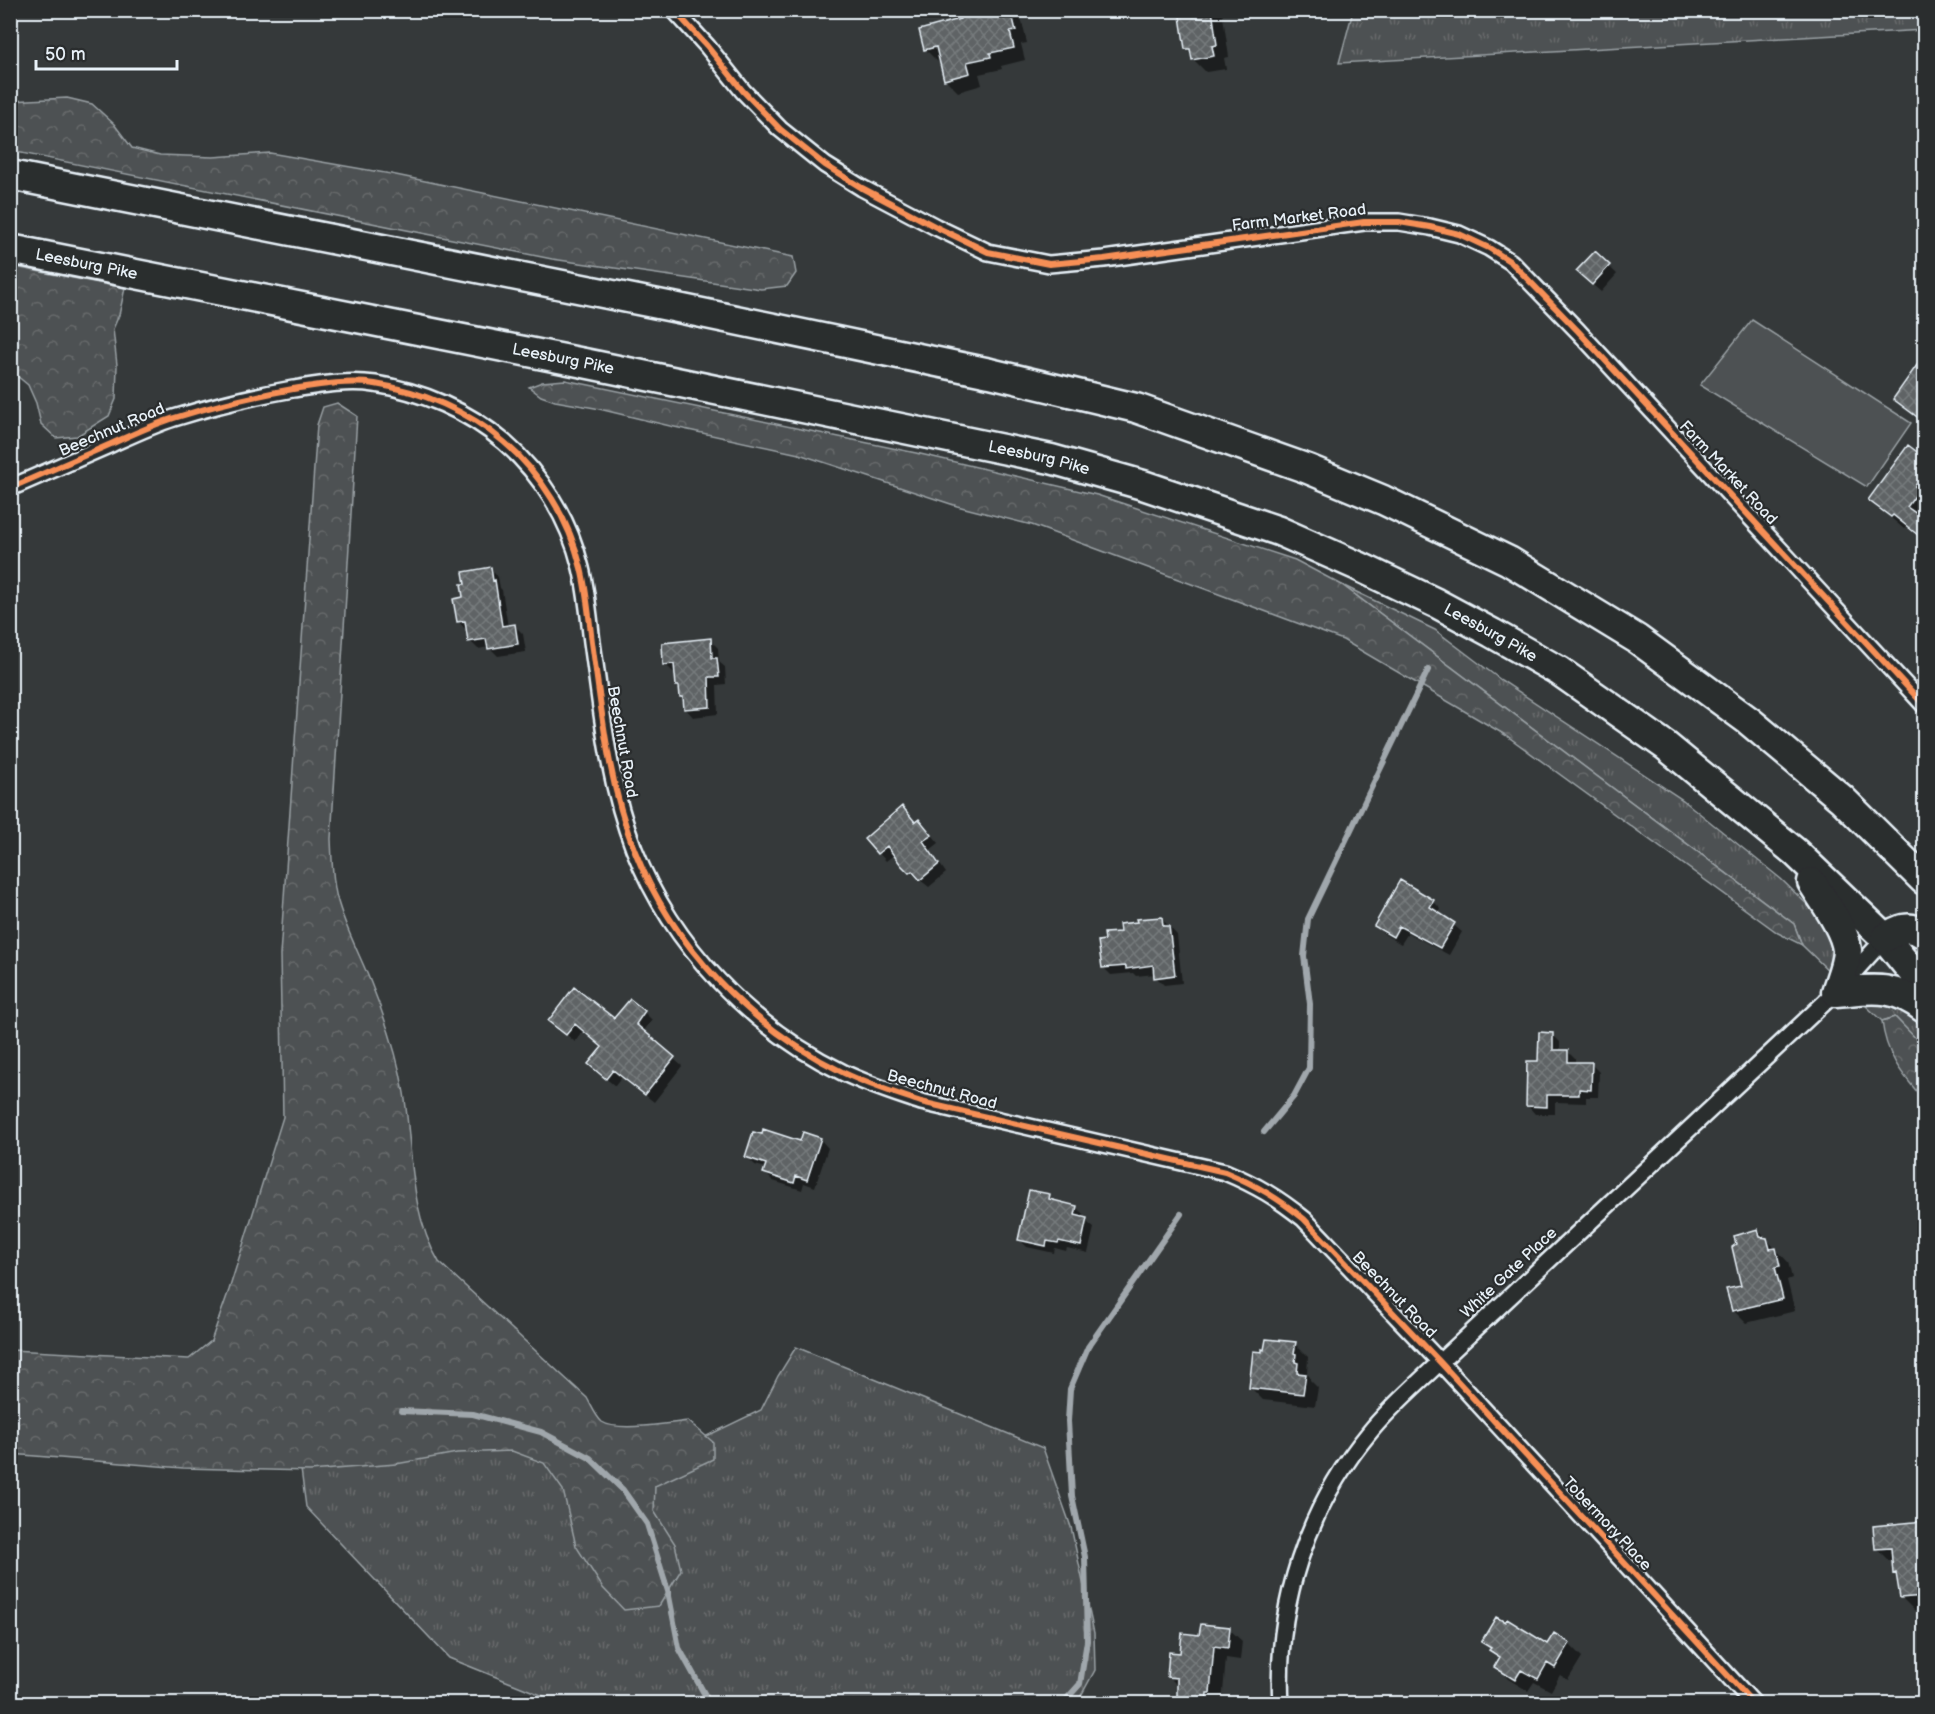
<svg xmlns="http://www.w3.org/2000/svg" width="1935" height="1714" font-family="'Balsamiq Sans',sans-serif">
  <style>
    .grass { fill: url(#grass-tufts); stroke: #9aa1a5; stroke-width: 1.5 }
    .forest { fill: url(#forest-crowns); stroke: #9aa1a5; stroke-width: 1.5 }
    .park { fill: #4d5152; stroke: #9aa1a5; stroke-width: 1.5 }
    .shadow { fill: #0007 }
    .lines { fill: none; stroke-linecap: round; stroke-linejoin: round }
    .stream { stroke: #a0a7ac; stroke-width: 6 }
    .building { fill: url(#building-cross-hatch); stroke: #e8f1f8; stroke-width: 1.5 }
    .street-casing { stroke: #e8f1f8; stroke-width: 20 }
    .highway-casing { stroke: #e8f1f8; stroke-width: 33 }
    .street { stroke: #2a2d2e; stroke-width: 15 }
    .highway { stroke: #2a2d2e; stroke-width: 28 }
    .cycleway-casing { stroke: #2a2d2e; stroke-width: 10 }
    .cycleway { stroke: #f78f57; stroke-width: 6 }
    .labels { text-anchor: middle; dominant-baseline: central; stroke-width: 4.5; stroke-linejoin: round; paint-order: stroke }
    .street-label { font-size: 16px; fill: #e8f1f8; stroke: #2a2d2e }
  </style>
  <defs>
    <pattern id="grass-tufts" width="24" height="20" patternUnits="userSpaceOnUse" patternTransform="scale(1.5)"><rect width="24" height="20" fill="#4d5152"/><path d="M3 7l-1-3M5 7V3M7 7l1-3M15 17l-1-3M17 17v-4M19 17l1-3" fill="none" stroke="#676a6c"/></pattern>
    <pattern id="forest-crowns" width="20" height="18" patternUnits="userSpaceOnUse" patternTransform="scale(1.5)"><rect width="20" height="18" fill="#4d5152"/><path d="M2 6a3 3 0 1 1 6 0M12 15a3 3 0 1 1 6 0" fill="none" stroke="#676a6c"/></pattern>
    <pattern id="building-cross-hatch" width="8" height="8" patternUnits="userSpaceOnUse" patternTransform="scale(1.5)"><rect width="8" height="8" fill="#5f6365"/><path d="M0 0l8 8M0 8l8-8" fill="none" stroke="#767a7c"/></pattern>
  </defs>
  <rect width="100%" height="100%" fill="#35393a"/>
  <filter id="ink" filterUnits="userSpaceOnUse"><feTurbulence type="fractalNoise" baseFrequency=".0167" numOctaves="2"/><feDisplacementMap in="SourceGraphic" scale="12" xChannelSelector="R" yChannelSelector="G"/><feConvolveMatrix kernelMatrix="1 2 1 2 8 2 1 2 1" color-interpolation-filters="sRGB"/></filter>
  <g filter="url(#ink)">
    <path class="grass" d="M1353 11 1924 10V30L1339 63Z
      M1342 585 1435 630 1501 680 1683 800 1781 879 1829 926 1838 943 1830 972 1802 945 1794 924Z
      M1863 1003 1908 1005 1924 1023V1047L1895 1017 1882 1021Z
      M796 1347 1043 1448 1071 1527 1094 1633 1095 1670 1077 1703H561L449 1658 306 1507 299 1454 682 1448 761 1410 778 1376Z"/>
    <path class="forest" d="M67 98 92 104 114 124 132 148 160 155 213 157 270 153 391 174 793 257 796 273 787 286 761 289 552 259 11 151V101Z
      M10 266 125 288 119 315 113 329 117 365 116 399 109 416 77 436 56 438 41 424 36 403 28 385 11 371Z
      M565 380 916 453 1097 495 1295 560 1342 585 1794 924 1802 945 1778 933 1507 736 1343 640 1032 525 957 506 799 454 670 426 595 408 555 401 541 396 529 387 542 382Z
      M337 403 357 416 331 839C332 859 332 879 337 898 345 928 360 955 371 983 385 1018 398 1057 404 1093 413 1150 409 1212 439 1262L587 1398C591 1405 596 1417 602 1422 617 1432 669 1423 688 1421L713 1442V1459L655 1486 654 1511 675 1544 681 1570 659 1606 624 1610 603 1588 576 1546 563 1490 544 1463 512 1451 457 1453 396 1464 310 1471 183 1468 11 1454V1350L189 1359 211 1341 229 1290 283 1117 280 955 317 425 323 407Z
      M1895 1017 1924 1047V1100C1902 1074 1886 1056 1882 1021Z"/>
    <path class="park" d="M1752 320 1911 423 1867 487 1700 385Z"/>
    <path class="shadow" d="M1011 10 1022 22 1027 43 1021 44 1025 60 1001 66 1002 69 979 74 982 85 958 92 945 79 941 61 938 62 925 49Z
      M1181 10H1222L1229 57 1224 58 1226 69 1206 72 1193 59V55L1187 49Z
      M1595 253 1617 274 1601 292 1586 279Z
      M1924 358V424L1895 399Z
      M1908 447 1924 459V513L1920 518 1924 521V541L1906 527 1904 529 1870 500Z
      M490 569 498 577 500 588 502 590 508 627 515 626 523 634 526 652 498 656 489 647 478 649 470 641 466 630 458 621 465 598Z
      M710 640 718 648 719 662 725 667 726 684 717 685 718 714 693 717 685 708V700L681 696V688L678 685 677 672H673L665 664Z
      M902 808 916 824 927 829 939 843 930 850 946 873 929 887 910 872 895 854 886 861 866 839Z
      M1401 882 1433 901 1441 909 1439 913 1462 932 1449 955 1408 933 1401 944 1384 934 1375 926Z
      M1161 918 1177 935 1182 983 1164 985 1156 977 1155 974 1136 976 1133 973 1111 975 1103 967 1122 933Z
      M644 1012 652 1020 643 1032 682 1066 654 1102 622 1077 615 1086 598 1072 603 1047 583 1031 575 1042 550 1020 614 1021Z
      M1552 1034 1560 1042V1051H1567L1575 1059V1064H1591L1599 1072 1598 1097H1586V1103L1555 1102V1114H1535L1528 1106 1540 1063Z
      M820 1139 828 1148 815 1187 804 1183 802 1190 773 1181 765 1173 766 1168 755 1165 747 1157Z
      M1049 1196 1056 1202 1076 1207 1084 1215 1083 1219 1094 1228 1088 1253 1067 1248 1066 1251 1055 1248 1054 1253 1027 1247 1019 1239Z
      M1758 1230 1788 1262 1792 1278 1787 1280 1795 1311 1746 1323 1733 1310 1743 1287Z
      M1295 1344 1308 1357 1307 1374 1310 1377V1380L1318 1388 1315 1406 1263 1400 1250 1387 1263 1354Z
      M1924 1522V1609L1914 1610 1901 1597 1898 1576 1894 1573 1893 1561H1889L1877 1549 1875 1527Z
      M1229 1629 1242 1641 1240 1660 1226 1658 1222 1704H1181L1179 1701V1687L1168 1676 1181 1655 1201 1636Z
      M1554 1635 1569 1644 1582 1657 1568 1680 1560 1675 1551 1691 1534 1682 1528 1691 1508 1679 1496 1666 1500 1659 1483 1641 1548 1646Z"/>
    <g class="lines">
      <path class="stream" d="M1264 1132 1294 1096 1309 1068 1310 1004 1304 956 1308 919 1428 670
        M401 1411 473 1414 541 1432 590 1458 623 1490 647 1524 668 1591 679 1648 710 1704
        M1062 1704 1080 1684 1087 1641 1085 1557 1072 1496 1068 1421 1070 1389 1088 1347 1181 1214"/>
    </g>
    <path class="building" d="M958 10H1011L1016 31 1010 32 1014 48 990 53 991 57 967 62 970 73 944 80 936 47 924 50 919 30 960 19Z
      M1179 10H1212L1217 45 1212 46 1214 56 1192 60 1190 49H1185Z
      M1595 251 1610 265 1592 285 1576 271Z
      M1924 355V422L1893 399Z
      M1908 445 1924 457V474L1915 486 1920 489 1907 507 1924 519V540L1893 515 1891 517 1868 500Z
      M491 567 493 581 495 580 502 626 515 624 518 644 488 649 486 639 468 642 465 621 457 622 453 599 463 597 461 584H465L463 572Z
      M711 638 712 658H717L719 677H709L710 707 684 709 683 697H680L679 686H676L674 664 663 665 662 643Z
      M902 806 915 822 919 819 932 835 923 841 939 864 920 880 912 871 909 873 901 865 887 846 877 854 864 839Z
      M1400 880 1434 900 1430 907 1455 923 1440 948 1399 926 1393 937 1374 926Z
      M1162 917 1163 926H1169L1175 975 1154 978 1153 965 1126 969V966L1102 968 1098 941 1105 940 1104 933 1120 932 1119 924 1137 922 1136 919Z
      M574 987 614 1018 630 999 645 1011 636 1024 675 1057 645 1095 613 1070 606 1079 588 1064 602 1047 575 1024 566 1035 548 1021Z
      M1539 1032 1553 1033V1050H1568V1062H1592L1591 1090 1579 1089V1095H1547V1107L1526 1106 1527 1061H1538Z
      M763 1129 800 1141 803 1132 821 1138 807 1180 796 1176 794 1183 763 1173 766 1164 745 1157 753 1132 762 1134Z
      M1029 1190 1050 1194 1049 1199 1077 1206 1075 1215 1087 1218 1081 1246 1059 1241 1058 1243 1047 1241 1046 1246 1018 1240Z
      M1758 1229 1760 1237 1767 1238 1770 1249 1776 1248 1780 1266 1775 1267 1783 1299 1732 1311 1726 1289 1741 1286 1732 1247 1736 1244 1734 1236Z
      M1266 1339 1296 1342 1294 1353 1296 1354 1295 1362 1298 1363 1297 1373 1306 1374 1303 1394 1249 1388 1253 1351 1262 1352V1349L1264 1350Z
      M1924 1521V1596L1900 1598 1896 1573 1893 1574 1891 1548 1875 1549 1873 1526Z
      M1496 1617 1505 1622 1507 1619 1547 1644 1554 1633 1570 1643 1555 1668 1547 1663 1538 1679 1521 1670 1515 1680 1494 1667 1500 1657 1489 1650 1491 1648 1481 1642Z
      M1201 1624 1230 1627 1228 1648 1214 1646 1210 1693H1207L1206 1704 1177 1702V1678L1167 1677 1169 1652 1180 1653 1182 1633 1199 1635Z"/>
    <g class="lines">
      <g class="street-casing">
        <path id="street" d="M674 10 707 46 743 91 780 129 825 165 862 188 936 227 988 252 1049 264 1104 259 1364 222H1399L1430 227 1459 234 1489 248 1511 262 1578 331 1924 705
          M10 488C44 473 77 459 111 444 131 435 152 425 174 418 213 406 253 396 293 389 319 385 348 380 375 384 421 391 468 411 504 442 541 474 569 519 581 568 587 592 589 618 592 642 602 712 608 782 634 849 672 946 751 1028 844 1073 869 1085 895 1093 921 1102L1225 1172C1256 1185 1278 1198 1304 1219L1440 1362 1754 1704
          M1281 1704C1275 1606 1307 1508 1369 1433 1390 1407 1416 1385 1440 1362L1836 992 1885 938"/>
      </g>
      <g class="highway-casing">
        <g id="highway">
          <path d="M10 175 673 307 990 373 1136 408 1308 469 1383 500 1509 561 1637 639 1749 721 1842 799 1924 880"/>
          <path id="s1" d="M10 249 584 363 1051 459 1143 485 1279 531 1358 566 1436 603 1492 633 1559 671 1666 746 1795 852 1885 938 1924 986"/>
          <path d="M1812 882C1823 900 1845 929 1847 950 1847 964 1840 979 1836 992 1874 989 1892 984 1924 1008"/>
          <path d="M1885 938C1899 929 1909 924 1924 934"/>
        </g>
      </g>
      <use href="#street" class="street"/>
      <use href="#highway" class="highway"/>
      <g class="cycleway-casing">
        <path id="cycleway" d="M674 10 707 46 743 91 780 129 825 165 862 188 936 227 988 252 1049 264 1104 259 1364 222H1399L1430 227 1459 234 1489 248 1511 262 1578 331 1924 705
          M10 488C44 473 77 459 111 444 131 435 152 425 174 418 213 406 253 396 293 389 319 385 348 380 375 384 421 391 468 411 504 442 541 474 569 519 581 568 587 592 589 618 592 642 602 712 608 782 634 849 672 946 751 1028 844 1073 869 1085 895 1093 921 1102L1225 1172C1256 1185 1278 1198 1304 1219L1440 1362 1754 1704"/>
      </g>
      <use href="#cycleway" class="cycleway"/>
    </g>
  </g>
  <g class="labels">
    <g class="street-label">
      <text transform="translate(1299 218) rotate(-7)">Farm Market Road</text>
      <text stroke="none"><textPath href="#s1" startOffset="78">Leesburg Pike</textPath></text>
      <text stroke="none"><textPath href="#s1" startOffset="564">Leesburg Pike</textPath></text>
      <text transform="translate(112 430) rotate(-23)">Beechnut Road</text>
      <text stroke="none"><textPath href="#s1" startOffset="1050">Leesburg Pike</textPath></text>
      <text transform="translate(1728 473) rotate(47)">Farm Market Road</text>
      <text stroke="none"><textPath href="#s1" startOffset="1536">Leesburg Pike</textPath></text>
      <text transform="translate(622 742) rotate(80)">Beechnut Road</text>
      <text transform="translate(942 1090) rotate(15)">Beechnut Road</text>
      <text transform="translate(1509 1273) rotate(-43)">White Gate Place</text>
      <text transform="translate(1394 1295) rotate(46)">Beechnut Road</text>
      <text transform="translate(1607 1524) rotate(47)">Tobermory Place</text>
    </g>
  </g>
  <rect width="1935" height="1714" fill="none" stroke="#2a2d2e" stroke-width="36"/>
  <rect x="18" y="18" width="1899" height="1678" fill="none" stroke="#e8f1f8" stroke-width="2" filter="url(#ink)"/>
  <path d="M36 60v9h141v-9" fill="none" stroke="#e8f1f8" stroke-width="3"/>
  <text x="45" y="60" font-size="18" fill="#e8f1f8" stroke="#2a2d2e" stroke-width="4.5" paint-order="stroke">50 m</text>
</svg>
